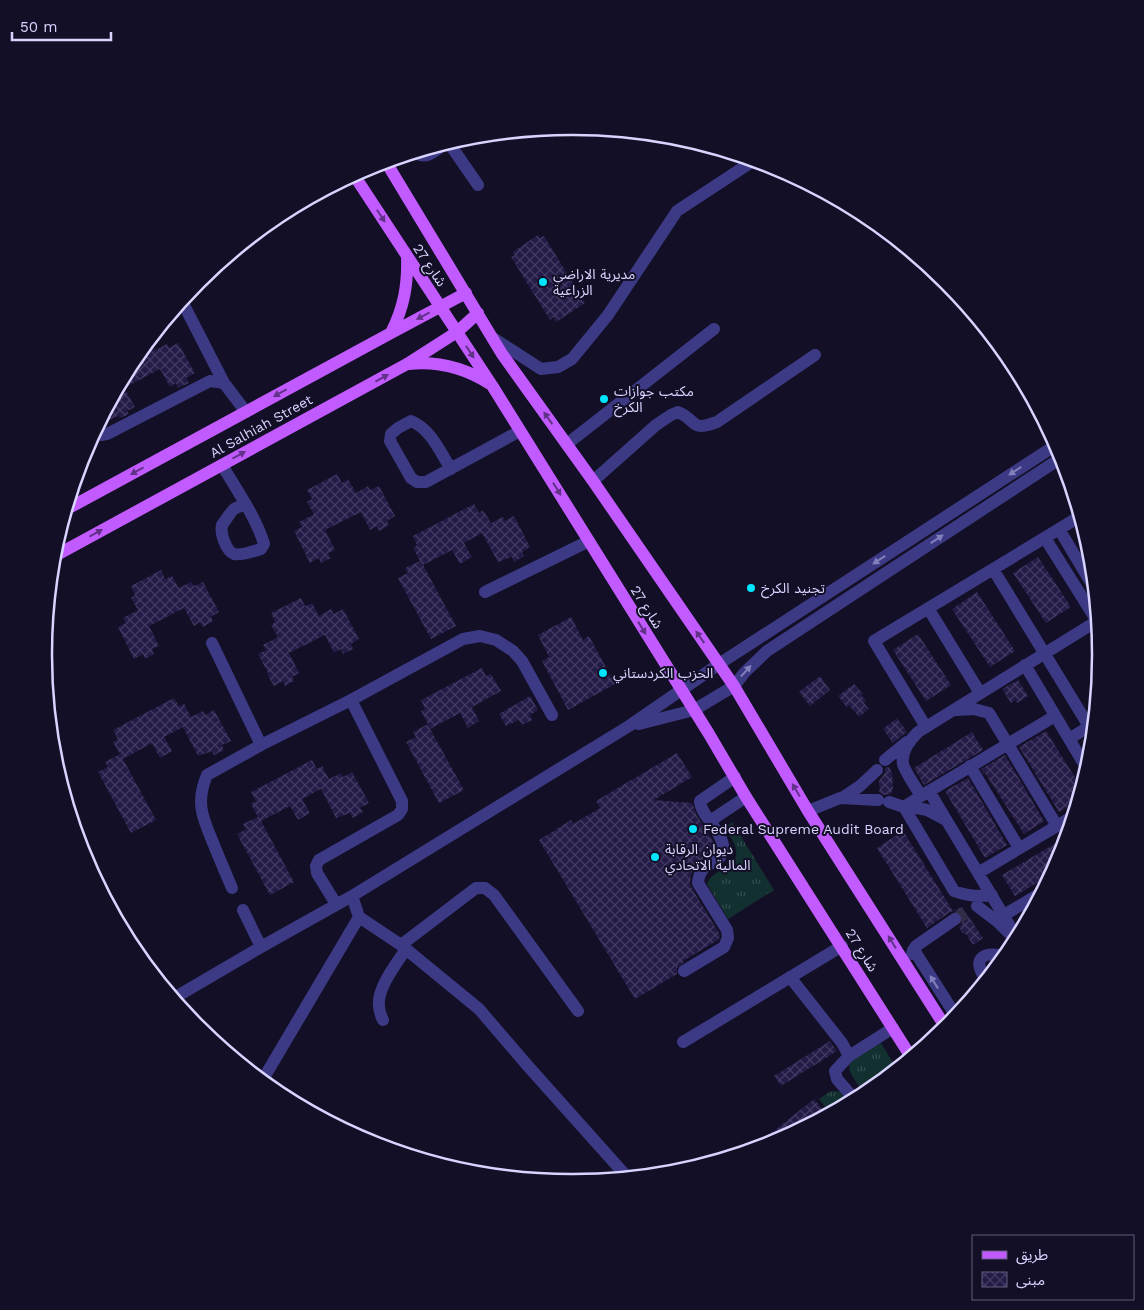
<svg xmlns="http://www.w3.org/2000/svg" width="1144" height="1310" font-family="'Work Sans','Noto Sans Arabic',sans-serif">
  <style>
    .grass { fill: url(#grass-tufts) }
    .building { fill: url(#building-cross-hatch) }
    .lines { fill: none; stroke-linecap: round; stroke-linejoin: round }
    .minor-tunnel { stroke: #312d47; stroke-width: 12; stroke-dasharray: 12 6; stroke-linecap: butt }
    .minor { stroke: #3d3a85; stroke-width: 12 }
    .major { stroke: #c25bff; stroke-width: 12 }
    .oneway { fill: #623188 }
    .oneway2 { fill: #837fbc }
    .poi-dot { fill: #00e5ff; stroke: #130f26; stroke-width: 2 }
    .labels { text-anchor: middle; dominant-baseline: central; stroke-width: 4; stroke-linejoin: round; paint-order: stroke }
    .street-label { font-size: 14px; fill: #d9d4ff; stroke: #130f26 }
    .poi-label { font-size: 14px; fill: #d9d4ff; stroke: #130f26; text-anchor: start }
    .rim { fill: none; stroke: #d9d4ff; stroke-width: 2.5 }
  </style>
  <defs>
    <pattern id="grass-tufts" width="24" height="20" patternUnits="userSpaceOnUse" patternTransform="scale(1.25)"><rect width="24" height="20" fill="#12302f"/><path d="M3 7l-1-3M5 7V3M7 7l1-3M15 17l-1-3M17 17v-4M19 17l1-3" fill="none" stroke="#344d4e"/></pattern>
    <pattern id="building-cross-hatch" width="8" height="8" patternUnits="userSpaceOnUse" patternTransform="scale(1.25)"><rect width="8" height="8" fill="#241b47"/><path d="M0 0l8 8M0 8l8-8" fill="none" stroke="#433b63"/></pattern>
  </defs>
  <rect width="100%" height="100%" fill="#130f26"/>
  <path class="grass" d="M732 822 774 890 728 919 707 884C712 867 743 870 735 846 733 840 728 834 725 828Z
    M881 1043 897 1069 865 1094C838 1060 847 1062 881 1043Z
    M835 1091 840 1092 848 1104 830 1113 819 1099 829 1092Z"/>
  <path class="building" d="M538 235 540 238 544 236 585 303 556 322 553 317 550 320 511 257 515 255 513 252Z
    M150 341 155 350 167 344 169 348 178 343 195 373 186 378 189 383 178 388 176 383 170 387 160 369 124 388 135 407 127 411 129 414 120 418 118 416 109 420 105 413 133 361Z
    M337 474 342 483 348 479 356 493 368 486 370 490 379 486 395 516 387 521 389 525 379 531 377 526 370 530 361 512 325 530 335 550 328 553 331 558 321 563 319 558 310 563 294 531 302 527 299 522 314 514 307 502 312 499 307 490Z
    M474 504 479 513 483 510 491 523 503 517 505 521 514 516 530 547 522 552 524 556 514 562 512 557 498 562 482 533 464 543 472 557 460 564 452 550 423 565 456 626 431 639 398 578 408 573 405 568 420 561 413 548 417 545 413 536Z
    M1038 557 1071 607 1046 623 1013 573Z
    M161 570 165 579 172 576 179 588 191 582 194 586 203 582 219 612 211 617 213 621 203 627 200 622 194 626 184 608 149 626 159 646 152 649 154 654 145 659 143 654 134 659 118 627 126 623 123 618 138 610 131 598 135 595 131 586Z
    M977 592 1015 651 990 667 952 609Z
    M301 598 305 606 312 603 319 616 331 609 334 614 343 609 359 639 351 644 353 649 343 654 341 649 334 653 325 635 289 653 299 673 292 677 294 681 285 686 283 681 274 686 268 676 269 675 258 654 266 650 263 645 278 637 271 625 275 622 271 613Z
    M571 617 583 640 589 636 615 684 568 710 542 661 549 657 538 635Z
    M918 634 951 685 926 701 893 650Z
    M482 668 486 676 491 674 501 691 472 707 479 721 468 728 460 713 430 729 464 790 439 803 406 742 416 737 413 732 428 724 421 711 425 709 421 700Z
    M820 676 830 690 810 706 799 692Z
    M1018 680 1028 696 1017 703 1015 700 1011 703 1002 689Z
    M854 684 863 694 861 695 866 701 864 703 869 709 859 717 849 705 847 707 838 696Z
    M530 696 538 710 530 715 532 720 522 725 519 720 506 726 499 714Z
    M174 698 179 706 184 704 191 717 203 711 205 715 214 710 231 741 222 745 224 750 214 755 212 751 198 756 183 727 164 737 172 751 160 758 152 743 123 759 156 820 131 833 98 772 108 767 105 762 120 754 113 742 118 739 113 730Z
    M897 718 907 732 893 743 883 729Z
    M1046 731 1081 787 1077 801 1059 812 1019 747Z
    M972 732 983 750 924 785 914 768Z
    M677 753 692 777 654 800 692 803 697 816 713 841 715 846 714 851 696 865 692 872 690 882 691 887 719 933 720 937 718 940 683 961 684 962 677 968V974L635 999 539 840 571 820 573 824 600 808 596 801Z
    M1005 755 1044 821 1024 834 985 773 984 774 981 769Z
    M312 760 317 769 322 766 329 779 341 773 343 777 352 772 369 803 360 808 363 812 353 818 350 813 336 818 321 789 302 799 310 813 298 820 290 806 261 821 294 882 270 895 237 834 246 829 243 824 258 817 251 804 256 801 251 792Z
    M889 767 892 773 893 788 891 794 884 795 879 792 880 788 879 786V781L885 773V768Z
    M968 778 1007 845 985 858 945 791Z
    M903 831 953 911 962 907 983 938 973 945 967 935 962 932 959 927 962 923 963 919 961 914 958 912 954 911 950 912 927 928 877 848Z
    M1066 837 1060 857 1050 875 1015 896 1002 875Z
    M830 1041 837 1051 781 1086 774 1076Z
    M814 1099 822 1109 785 1137 774 1143 750 1150Z"/>
  <g class="lines">
    <path class="minor-tunnel" d="M955 919 966 913"/>
    <path class="minor" d="M449 143 478 185
      M416 153C427 160 436 150 445 144
      M185 307 224 383
      M493 338 541 369 558 367 572 359 608 315 677 211 753 161
      M94 433C102 437 108 434 115 430L210 381 224 383 246 412
      M567 444 714 329
      M222 465C236 489 256 517 264 544L261 549C255 551 240 556 234 554 226 551 220 533 222 525 223 524 232 510 234 509 237 507 242 506 245 505
      M451 469C440 452 431 429 411 421L398 428 391 434 390 441 411 478 417 482H426L520 431
      M593 481 656 425 671 415 678 412C699 421 689 432 717 422L815 355
      M1059 529 1093 586
      M1045 538 1097 621
      M993 569 1093 733
      M485 592 589 541
      M928 608 980 693
      M212 643 261 745
      M1025 665 1087 769
      M957 710 974 709 989 713 1057 826
      M639 724 694 710 734 686 745 672 767 651 1061 458
      M926 727 874 641 1079 517
      M1069 739 1093 724
      M885 760 907 742
      M970 766 1019 848
      M929 791 1017 938
      M921 796C917 789 904 770 903 764 901 752 910 740 918 732L1097 621
      M842 798 860 786 877 770
      M889 802 904 807H912L927 810 946 820
      M904 807 921 796 1055 716
      M904 807 954 891C967 896 978 897 992 895
      M808 811 840 798 878 800
      M710 821 746 797
      M978 873 1072 817
      M232 888C226 874 220 860 214 845 203 819 195 803 207 775L261 745 351 700 463 639 480 636 496 640 513 651 522 661 552 715
      M336 904 317 873 316 866 319 860 398 815 402 809V801L351 700
      M977 906 998 922 1009 933
      M243 910 261 947
      M1004 915 1041 893
      M359 917 401 945 479 1009 527 1065 628 1178
      M401 945 476 888H485L494 895 578 1011
      M916 946 915 951 917 955 956 1016
      M912 954 913 950 916 946 955 919
      M684 971 724 947 728 938 727 930 698 883C700 859 720 867 723 850 726 835 700 815 700 801L735 777
      M790 977 842 1043 849 1056 835 1071 837 1079 855 1100
      M986 980C971 958 983 951 1005 956
      M174 998 261 947 352 896 629 726 719 664 1056 445
      M383 1020C381 1016 379 1010 379 1005 377 988 397 963 406 949
      M683 1042 842 946
      M849 1056 893 1028
      M262 1081 359 917 352 896"/>
    <path class="major" d="M386 162 502 354 593 481 734 686 808 811 946 1028
      M354 175 493 387 709 734 746 797 911 1057
      M391 333C404 307 408 285 407 256
      M409 364C439 361 465 368 490 384
      M67 509 391 333 466 293
      M53 557 407 364 457 332 478 313"/>
  </g>
  <defs><path id="oneway-solid" d="M-6-.8H1V-3.2L6.5 0L1 3.2V.8H-6Z" transform="scale(1.25)"/></defs>
  <g class="oneway">
    <use href="#oneway-solid" transform="translate(381 216) rotate(57)"/>
    <use href="#oneway-solid" transform="translate(423 316) rotate(152)"/>
    <use href="#oneway-solid" transform="translate(470 352) rotate(57)"/>
    <use href="#oneway-solid" transform="translate(382 378) rotate(-29)"/>
    <use href="#oneway-solid" transform="translate(280 393) rotate(151)"/>
    <use href="#oneway-solid" transform="translate(548 418) rotate(-125)"/>
    <use href="#oneway-solid" transform="translate(239 455) rotate(-29)"/>
    <use href="#oneway-solid" transform="translate(137 471) rotate(151)"/>
    <use href="#oneway-solid" transform="translate(557 489) rotate(58)"/>
    <use href="#oneway-solid" transform="translate(96 533) rotate(-29)"/>
    <use href="#oneway-solid" transform="translate(642 628) rotate(58)"/>
    <use href="#oneway-solid" transform="translate(700 637) rotate(-125)"/>
    <use href="#oneway-solid" transform="translate(796 790) rotate(-121)"/>
    <use href="#oneway-solid" transform="translate(892 942) rotate(-122)"/>
  </g>
  <g class="oneway2">
    <use href="#oneway-solid" transform="translate(1015 471) rotate(147)"/>
    <use href="#oneway-solid" transform="translate(937 539) rotate(-33)"/>
    <use href="#oneway-solid" transform="translate(879 560) rotate(147)"/>
    <use href="#oneway-solid" transform="translate(746 671) rotate(-47)"/>
    <use href="#oneway-solid" transform="translate(934 982) rotate(-122)"/>
  </g>
  <g class="poi-dot">
    <circle cx="543" cy="282" r="5"/>
    <circle cx="604" cy="399" r="5"/>
    <circle cx="751" cy="588" r="5"/>
    <circle cx="603" cy="673" r="5"/>
    <circle cx="693" cy="829" r="5"/>
    <circle cx="655" cy="857" r="5"/>
  </g>
  <g class="labels">
    <g class="street-label">
      <text transform="translate(430 265) rotate(56)">شارع 27</text>
      <text transform="translate(261 426) rotate(-29)">Al Salhiah Street</text>
      <text transform="translate(647 607) rotate(58)">شارع 27</text>
      <text transform="translate(862 950) rotate(58)">شارع 27</text>
    </g>
    <g class="poi-label">
      <text x="553" y="274">مديرية الاراضي<tspan x="553" dy="16">الزراعية</tspan></text>
      <text x="614" y="391">مكتب جوازات<tspan x="614" dy="16">الكرخ</tspan></text>
      <text x="761" y="588">تجنيد الكرخ</text>
      <text x="613" y="673">الحزب الكردستاني</text>
      <text x="703" y="829">Federal Supreme Audit Board</text>
      <text x="665" y="849">ديوان الرقابة<tspan x="665" dy="16">المالية الاتحادي</tspan></text>
    </g>
  </g>
  <path d="M0 0H1144V1310H0ZM571 135H573A519 519 0 0 1 1092 654V655A519 519 0 0 1 573 1174H571A519 519 0 0 1 52 655V654A519 519 0 0 1 571 135Z" fill="#130f26" fill-rule="evenodd"/>
  <path class="rim" d="M571 135H573A519 519 0 0 1 1092 654V655A519 519 0 0 1 573 1174H571A519 519 0 0 1 52 655V654A519 519 0 0 1 571 135Z"/>
  <rect x="972" y="1235" width="162" height="65" fill="#130f26" stroke="#625e7d"/>
  <rect x="982" y="1251" width="25" height="8" fill="#c25bff" stroke="#625e7d"/>
  <text x="1016" y="1260" font-size="15" fill="#d9d4ff">طريق</text>
  <rect x="982" y="1272" width="25" height="15" fill="url(#building-cross-hatch)" stroke="#625e7d"/>
  <text x="1016" y="1285" font-size="15" fill="#d9d4ff">مبنى</text>
  <path d="M12 32v8h99v-8" fill="none" stroke="#d9d4ff" stroke-width="2.5"/>
  <text x="20" y="32" font-size="15" fill="#d9d4ff" stroke="#130f26" stroke-width="4" paint-order="stroke">50 m</text>
</svg>
